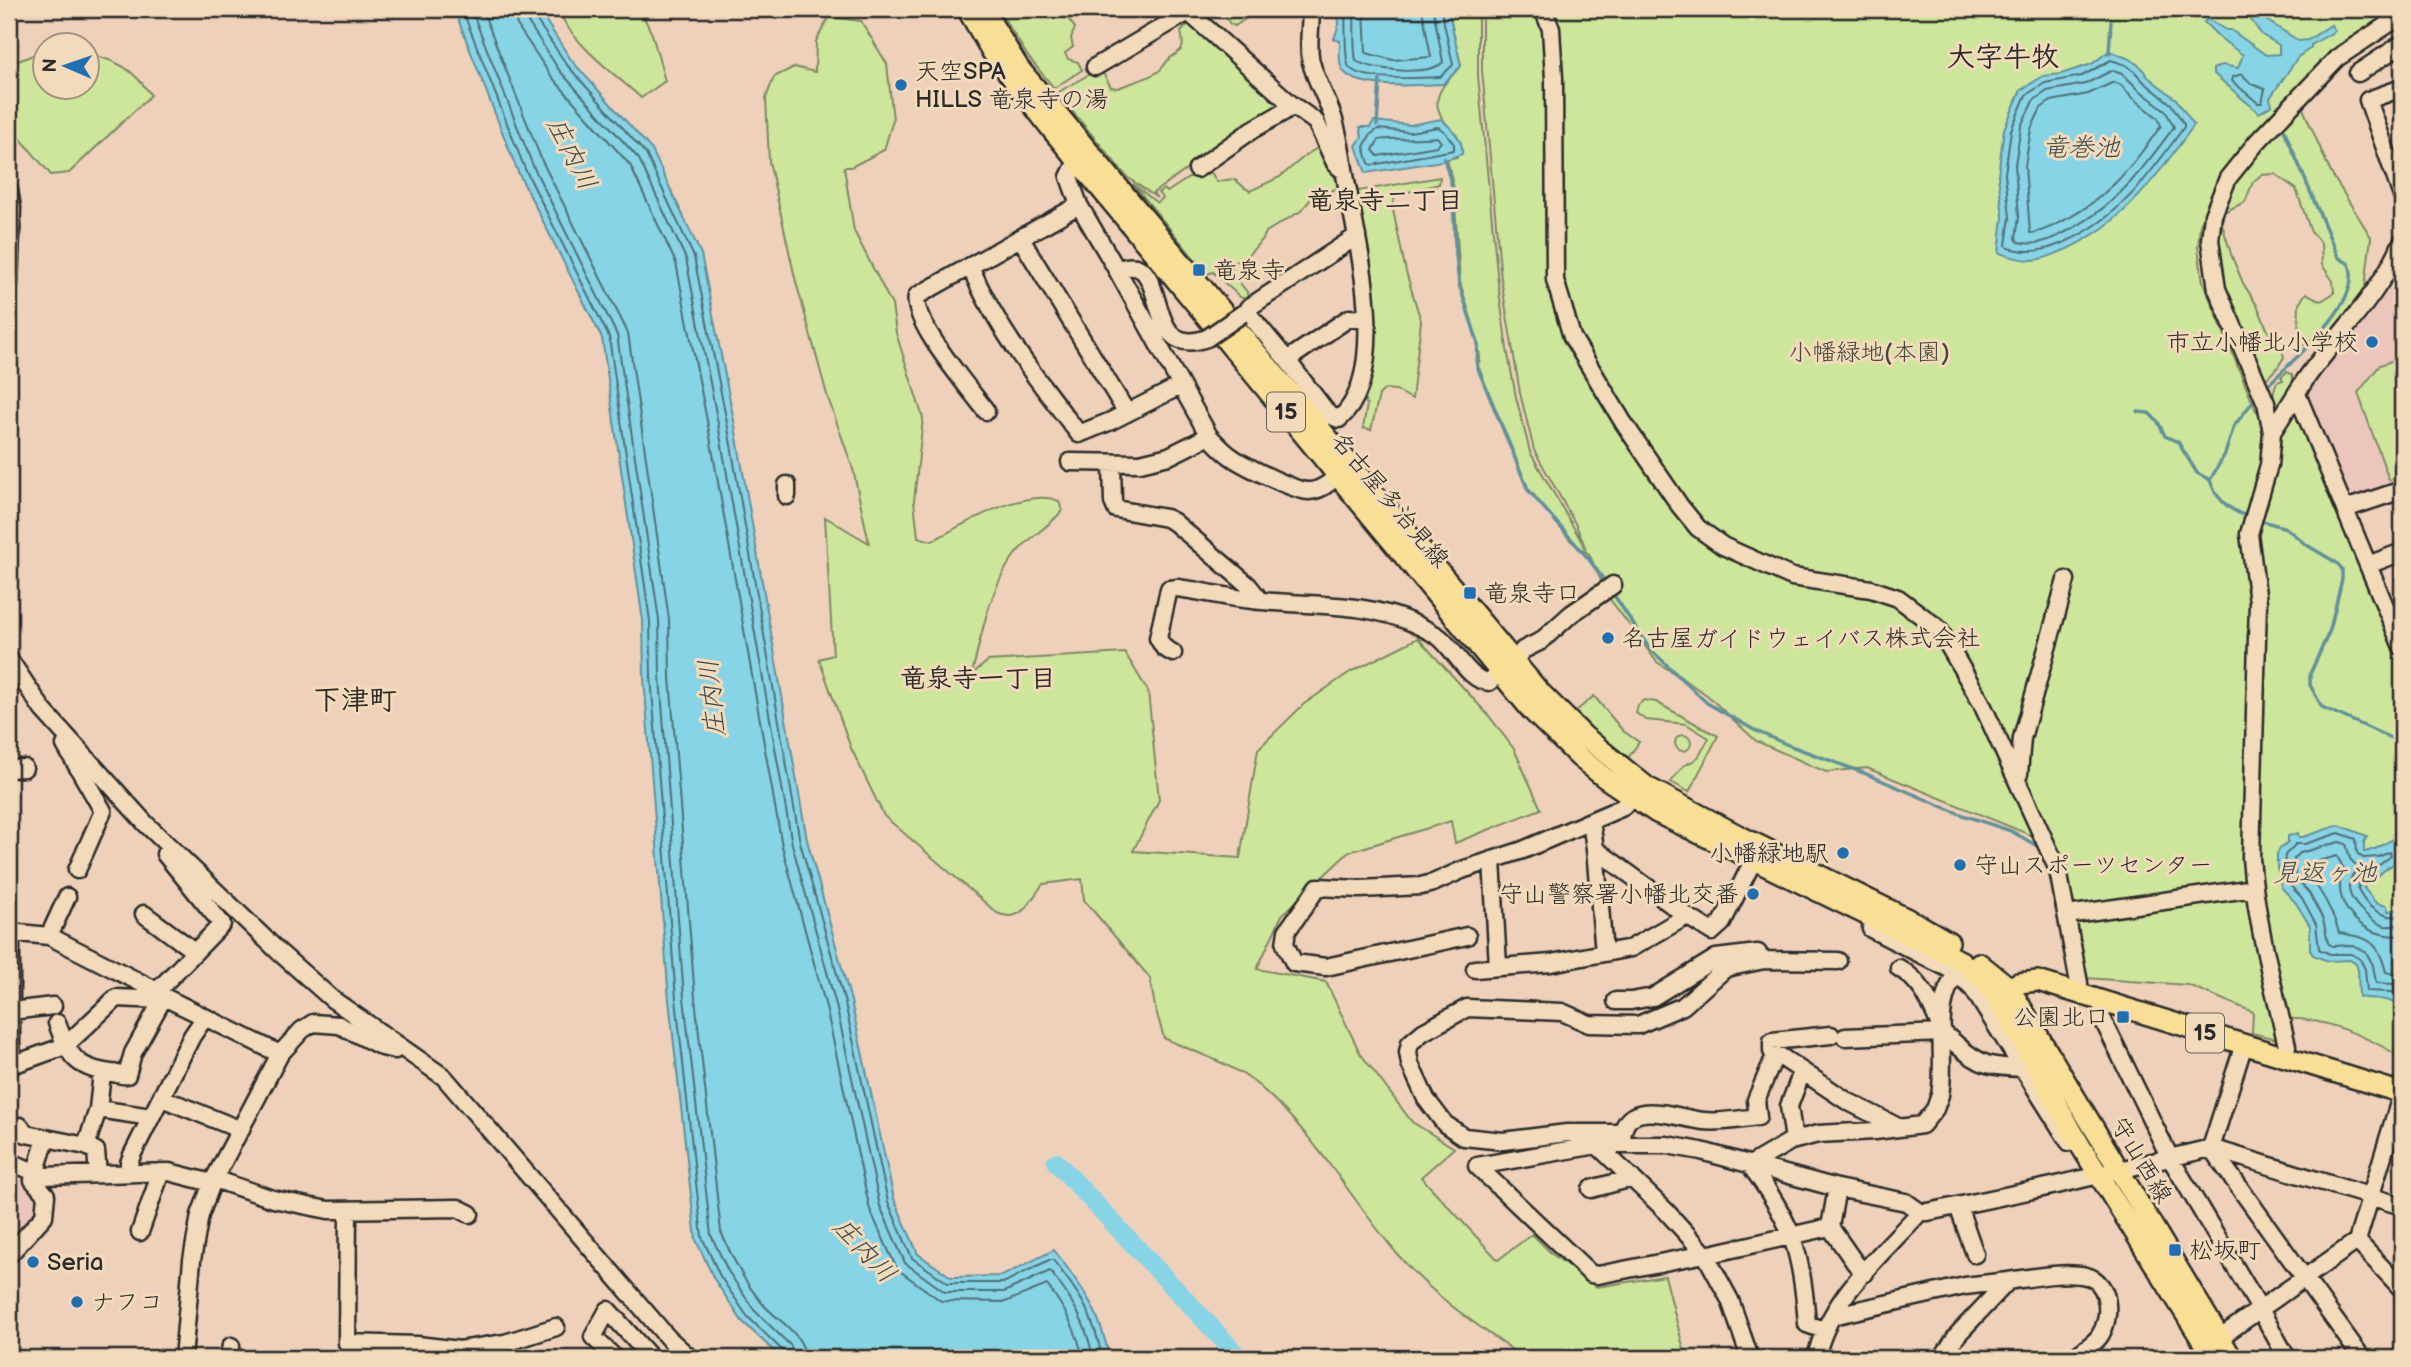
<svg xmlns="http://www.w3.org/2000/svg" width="2411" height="1367" font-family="'Balsamiq Sans','Klee One',sans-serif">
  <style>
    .built { fill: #ecc6bd }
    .green { fill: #cee69b; stroke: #7c8863; stroke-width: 2 }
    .water { fill: #87d4e6; stroke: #62909b; stroke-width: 2 }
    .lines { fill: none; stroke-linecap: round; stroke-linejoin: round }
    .shore { stroke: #506f76; stroke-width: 2 }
    .stream { stroke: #62909b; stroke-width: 3.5 }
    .river { stroke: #87d4e6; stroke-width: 19 }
    .minor-casing { stroke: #2b2b2b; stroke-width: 21 }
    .major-casing { stroke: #2b2b2b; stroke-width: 24 }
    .minor { stroke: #f2daba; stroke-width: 16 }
    .major { stroke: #f9df96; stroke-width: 19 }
    .minor-bridge-casing { stroke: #2b2b2b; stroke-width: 21; stroke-linecap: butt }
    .minor-bridge { stroke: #f2daba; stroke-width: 16 }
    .poi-dot { fill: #1f6fb2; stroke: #f2daba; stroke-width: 2.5 }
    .labels { text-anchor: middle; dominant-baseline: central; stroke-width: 6; stroke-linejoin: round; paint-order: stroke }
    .shield { fill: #f2daba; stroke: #676056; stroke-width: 2 }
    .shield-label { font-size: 23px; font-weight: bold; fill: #2b2b2b }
    .poi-label { font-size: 24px; fill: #2b2b2b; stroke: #f2daba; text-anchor: start }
    .park-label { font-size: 24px; fill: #43473c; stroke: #f2daba }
    .street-label { font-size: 24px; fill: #2b2b2b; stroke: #f2daba }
    .water-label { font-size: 26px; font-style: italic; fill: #3d4d50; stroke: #f2daba }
    .neighbourhood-label { font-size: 26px; font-weight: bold; fill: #2b2b2b; stroke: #f2daba }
    .quarter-label { font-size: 28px; font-weight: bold; fill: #2b2b2b; stroke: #f2daba }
  </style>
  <rect width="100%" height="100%" fill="#efd1bb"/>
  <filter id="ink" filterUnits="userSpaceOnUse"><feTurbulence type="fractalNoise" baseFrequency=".0143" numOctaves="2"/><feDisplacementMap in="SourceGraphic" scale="14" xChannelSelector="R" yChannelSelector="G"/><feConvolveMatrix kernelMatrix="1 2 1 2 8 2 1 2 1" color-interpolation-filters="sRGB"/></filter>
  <g filter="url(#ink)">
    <path class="built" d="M2402 284V484L2350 502 2300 395 2384 290Z
      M9 1167 30 1178 44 1195 42 1215 9 1253Z"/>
    <path class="green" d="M558 9H640L652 34 665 81 641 98C615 74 570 42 558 9Z
      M998 9H1061L1075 28 1071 38 1073 47 1065 53 1068 59 1078 62 1082 70 1054 88 1029 58Z
      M1221 9H1255L1251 15 1235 26 1230 24Z
      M1448 9H1478V76L1498 283 1507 349 1516 397 1530 452 1586 549 1576 525 1534 450 1520 393 1501 279 1482 70V9H2397L2337 46 2255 131 2219 181 2200 225 2198 248 2203 282 2256 411 2277 417C2273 404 2271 394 2277 382L2283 380 2281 377 2287 372 2292 374 2294 382 2290 393 2298 402 2402 651V1058C2369 1037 2312 1011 2272 1021L2276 1039 2252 1033 2253 1012 2188 985 2085 978 2058 850 2051 833 2036 832 2030 835 1867 768 1826 772 1756 741 1707 695 1657 662 1609 598 1589 554 1571 541 1528 488 1478 366 1480 358 1478 342 1460 282 1454 189 1447 159 1457 157 1458 137C1428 106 1432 95 1461 66Z
      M829 17 861 21 887 64 893 120 884 150 851 167H844L854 231 892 305 896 333 923 418 914 501 918 537 932 541C962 525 1026 486 1059 501L1062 511C1048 528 1027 538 1014 556 990 587 981 636 972 674L988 661 1125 653 1148 691 1159 800 1133 851 1240 858 1258 749 1304 704 1350 672 1418 638 1489 716 1514 749 1541 809 1455 843 1451 821 1349 852 1282 915 1257 969 1326 982 1360 1053 1412 1122 1454 1148 1421 1177 1498 1260 1532 1234 1552 1254 1597 1287 1665 1276 1686 1358H1520L1517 1353C1474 1323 1432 1295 1398 1255 1351 1199 1315 1134 1259 1086 1232 1063 1195 1053 1164 1038L1155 1007 1150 978 1084 900 1082 879 1043 884C1029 902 1022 924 997 913L884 816 851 748 819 659 833 655 825 517 869 543 853 469 827 395 795 278 769 161 766 98 774 77 794 67 815 72 816 41Z
      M1187 25H1191L1284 102 1153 193 1157 198 1127 177 1057 93 1100 68 1111 87 1118 88C1130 83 1148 79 1159 71 1163 68 1166 61 1170 58 1183 50 1185 48 1181 32Z
      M45 53 46 88H88V54C119 61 133 69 151 95L69 173 51 175 9 125V65L35 54Z
      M2302 106 2331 173 2371 237 2365 286 2354 307 2330 338 2311 339 2303 345 2298 334 2299 304 2306 293 2321 301 2334 293 2333 281 2322 265 2321 243 2311 232 2296 189 2275 174 2261 175 2253 182 2245 202 2224 212 2222 224 2232 257 2243 283 2258 307 2275 348 2282 350 2284 357 2278 367 2264 381 2222 285 2216 228 2226 195 2240 173 2267 141Z
      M1319 147 1340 187 1310 200 1301 211 1266 232 1263 239 1248 255 1232 264V273L1247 292 1248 300 1240 297 1213 272 1207 274 1133 184 1157 203 1163 198 1158 193 1164 189 1167 192 1207 166 1217 182C1243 176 1230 180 1250 191L1280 177 1306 155Z
      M1440 177 1439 184 1396 195 1392 205 1406 272 1421 321 1412 399 1396 390 1385 389 1379 395 1371 430 1363 428 1367 405 1365 401 1359 400 1367 373 1353 192Z
      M2402 357V476L2389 480 2358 393 2380 365Z
      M1594 696 1623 731 1639 742 1628 758 1593 730 1575 712Z
      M1644 700 1656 702 1718 736 1689 792 1671 782 1683 766 1693 761 1699 756 1709 738 1686 724 1646 720 1636 713 1638 705Z
      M1675 743a8 8 0 1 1 16 0a8 8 0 1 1-16 0Z"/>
    <path class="water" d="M454 9H538L572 61 652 150 701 254 735 426 807 840 851 1001 894 1199 918 1254 951 1277 1002 1276 1054 1250C1083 1289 1100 1309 1109 1358H781L742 1321 714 1279 696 1240 669 1000 644 678 643 621 602 338 518 172Z
      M1338 9H1448L1461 66 1443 84C1421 85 1354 91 1342 69 1338 60 1340 50 1340 41L1334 39 1339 24Z
      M2241 9H2253L2260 16 2299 41 2308 40 2331 25 2335 31 2311 45V48L2298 57 2270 98 2272 105 2259 113 2213 73V69L2222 65 2238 68 2243 55 2220 38 2204 22 2207 19 2226 30H2231L2266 55 2279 54V45L2262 35 2246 13Z
      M2109 51 2130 59 2141 67 2148 77 2176 99 2194 125C2156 177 2127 221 2067 249 2055 254 2044 260 2031 260 2020 260 2009 256 1999 253L2003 217 1998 175 2004 129 2021 90 2043 76 2061 74 2092 64Z
      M1441 119C1451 128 1464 139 1462 154L1442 161 1366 173 1356 146 1362 137 1360 127H1370L1374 121 1410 125Z
      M2339 825 2367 836 2364 842V852C2381 850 2387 839 2402 836V857L2365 885 2364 888 2376 903 2387 906 2388 911 2402 909V1007C2387 997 2376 1000 2359 997L2358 970 2356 964 2350 960 2328 961 2313 955 2310 950V926L2296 903 2281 887 2277 868V854L2280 848 2288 842V836L2298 833 2299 837H2303Z"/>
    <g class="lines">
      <path class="shore" d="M462 9 525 169 609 337 650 621 651 677 676 999 702 1237 720 1276 747 1316 783 1351 785 1358
        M471 9 533 166 617 335 659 620 660 677 684 998 711 1235 728 1271 754 1310 791 1346 794 1358
        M482 9 542 161 628 333 669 619 670 677 695 998 721 1232C732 1257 744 1282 762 1303 777 1321 804 1333 805 1358
        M513 9 517 25 551 76 630 165 676 263 709 431 782 846 826 1007 870 1210 897 1269 941 1301 1005 1302 1047 1285C1065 1308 1077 1330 1083 1358
        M523 9 526 19 559 70 639 159 686 259 719 429 792 844 836 1005 880 1206 905 1263 945 1292H1004L1050 1271C1072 1299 1087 1324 1093 1358
        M532 9 533 15 567 65 646 154 694 257 728 428 800 842 845 1003 888 1202 912 1258 948 1283H1003L1049 1260H1053C1080 1294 1094 1315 1102 1358
        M1345 9C1346 19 1344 60 1349 67 1360 82 1422 78 1440 77L1453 65 1441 9
        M1354 9C1355 26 1353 44 1356 61 1373 71 1430 76 1443 62L1433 9
        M1364 9 1366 53 1393 60 1431 57 1422 9
        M2111 60 2126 65 2135 72 2144 82 2171 104 2184 124V127C2151 173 2119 219 2065 242 2044 251 2031 254 2008 248L2006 245 2010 217 2005 174 2011 130 2026 95 2045 83 2082 76Z
        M2113 70 2122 73 2138 89 2165 110 2174 127C2140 173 2113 210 2060 235 2045 242 2034 246 2018 242L2016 238 2019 217 2015 165 2021 126 2033 101 2047 91 2085 84Z
        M2242 74 2251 84 2265 89 2262 103H2258L2232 81 2233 77Z
        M2114 82 2121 85 2131 96 2158 118 2161 126C2130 169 2105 202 2055 225 2046 229 2039 233 2030 233L2025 166 2031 129 2041 108 2051 101 2088 94Z
        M1438 127 1445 132 1454 144V150L1372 165 1369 163 1364 147 1370 135 1378 129 1410 132Z
        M1437 137 1441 142 1437 146 1378 156 1373 150C1374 148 1377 142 1379 140 1381 138 1427 139 1437 137Z
        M2402 916C2382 919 2367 908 2358 890L2360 880 2391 856 2390 852 2378 857 2363 858 2357 853 2356 839 2339 833 2305 844H2296L2285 855 2284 868 2287 882 2302 898 2316 924 2319 949 2330 954H2351L2360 959 2365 969 2367 991 2391 992 2402 998
        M2402 924C2397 925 2391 927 2385 926 2372 922 2348 902 2349 887 2349 878 2355 874 2358 867L2350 859 2346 844 2339 842 2300 853 2294 859 2295 877 2309 893 2323 919 2328 943 2332 946 2353 945 2366 952 2373 965 2376 983 2393 984 2402 988
        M2402 935C2367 941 2327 905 2344 869L2337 856 2304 865C2304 875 2312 879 2318 888 2327 902 2335 917 2339 933 2368 938 2378 939 2386 972L2402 976"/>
      <path class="stream" d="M2109 54 2111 21
        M1377 125 1380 80
        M1444 158 1453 190 1455 245 1459 284 1478 343 1477 366 1528 490 1588 558 1606 583
        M2266 387C2290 362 2365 303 2349 264L2338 257 2282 125
        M2138 412 2149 413 2158 422 2165 436 2178 442 2197 473 2210 480C2216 499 2230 511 2249 517
        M2210 480 2225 454 2234 426 2258 395
        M2256 519 2286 528 2305 544 2337 563 2342 569V579L2330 630 2310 674V685L2322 707 2393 739 2402 746
        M1612 592 1649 648 1707 703 1756 731 1788 745 1864 773 1960 814 2011 831 2039 847"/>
      <path class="river" d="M1056 1162 1240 1358"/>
      <g class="minor-casing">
        <path id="minor" d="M1185 9 1291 104 1316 122 1335 163 1340 168
          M1543 9 1551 29 1554 78 1555 280 1572 337 1623 422 1680 506 1698 528 1723 546 1792 577 1871 589 1898 598 1939 629 1981 702 2058 870 2079 983 2078 993
          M1095 67 1188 12
          M2358 73 2402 44
          M2402 88 2368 100 2402 196
          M1078 159 1069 177 1079 205 1117 270 1209 436C1215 442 1222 450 1229 455 1240 464 1297 492 1309 491 1323 491 1337 477 1344 467
          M1197 169 1252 130 1294 106
          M9 190 12 208 9 286
          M1021 239 1127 413
          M970 266C996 328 1038 381 1079 434L1111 421 1180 386
          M1117 270C1174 245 1138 363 1207 338
          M1247 312 1287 360 1329 415 1339 419C1390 375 1359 249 1348 191 1343 167 1341 141 1333 117 1327 98 1316 82 1311 62 1307 46 1311 26 1311 9
          M1242 314 1247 312 1248 308 1357 236
          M1287 360 1349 318 1358 319 1367 314
          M2297 394 2402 647
          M986 411C970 389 910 320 917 296L1079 205
          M2272 432C2285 413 2296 392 2310 373 2342 330 2381 292 2402 242
          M1070 462 1140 463 1169 456 1209 436
          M1112 464 1113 502 1116 509 1166 518 1174 522 1248 585 1261 601
          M787 496V485
          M2345 509 2402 490
          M2368 565 2402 552
          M1173 653 1164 648 1158 638 1169 589 1178 588C1206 592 1234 599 1262 601 1313 606 1368 602 1415 624 1423 628 1432 632 1439 637 1455 649 1468 681 1489 682L1514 661 1523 650 1541 641 1571 614 1613 585
          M9 659 43 710 146 824 279 952 332 999 444 1077 668 1338 690 1358
          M65 745 103 811 77 870
          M9 769 24 768
          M2019 774 2022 738 2066 580
          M1591 821 1595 849 1687 916
          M1595 849 1604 953
          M1492 860 1498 966
          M144 914 194 951
          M2067 915 2254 888
          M1874 918 1871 929 1957 973 1973 989 2069 1142
          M9 932 49 936 157 991 164 997 280 1054
          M11 932V1043L13 1064
          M49 936 67 897
          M1467 936 1326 967 1294 963 1285 944 1287 931 1318 887 1360 889 1421 886 1433 883 1462 870 1523 850 1621 808 1641 791
          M1899 968C1924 983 1931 1005 1942 1030 1945 1036 1952 1040 1957 1045 1981 1066 1991 1067 2022 1068
          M1475 969 1551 963 1631 948 1687 916 1712 932 1722 923 1754 859
          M157 991 222 924 165 854
          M1616 1001H1631L1653 997 1716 958 1758 953
          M2104 1002 2101 1016 2169 1156 2260 1309 2287 1358
          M11 1011 53 1006
          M57 1023C69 1056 75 1068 111 1073 117 1073 121 1076 127 1075L133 1053 164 997
          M1831 1035 1772 1041V1051L1847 1101 1900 1128
          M1845 1037 1943 1033
          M2244 1044 2211 1148 2362 1358
          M2285 1057 2287 1046C2273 984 2256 922 2251 858L2258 602 2249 534 2269 465 2272 432 2266 403 2217 289 2210 240 2213 215 2228 178 2257 142 2337 58 2402 15
          M9 1066 65 1046 116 998 162 1000
          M162 1098 241 1130
          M98 1109 151 1117
          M20 1126 26 1134 86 1146 96 1151 98 1174
          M1622 1133H1567L1503 1141 1464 1137 1445 1124 1426 1099 1410 1064 1408 1052 1410 1043 1423 1032 1467 1008 1562 1012 1589 1024 1638 1025 1683 1006 1726 968 1764 960 1838 961
          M1794 1140 1789 1106 1802 1072
          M1622 1143C1621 1094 1674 1118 1704 1121 1721 1123 1741 1119 1758 1117L1756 1100 1776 1053
          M1597 1145 1666 1211 1705 1254 1730 1300 1750 1358
          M86 1146 98 1109 102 1073
          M9 1161 43 1176 169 1172 212 1183
          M1750 1165 1791 1141 1818 1134 1875 1131 1922 1125 1935 1109 1940 1095C1947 1056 1931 1005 1957 973
          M1750 1165C1793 1223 1802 1253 1807 1324L1824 1330
          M129 1173V1163L132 1155 192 1036 205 1017
          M214 1179 273 1199 328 1210 458 1208 470 1214
          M1591 1189 1632 1178
          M1958 1206 1975 1254
          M348 1210 347 1343 417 1345 460 1350 505 1343 556 1327
          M1830 1227 1855 1263 1865 1273
          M140 1232 161 1172
          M2357 1241 2402 1289
          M1705 1254 1598 1275 1591 1274 1477 1166 1597 1145H1667L1701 1151 1837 1188 1906 1202 1920 1212H1928L2057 1185 2211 1148 2402 1206
          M9 1255 44 1216 46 1195 33 1180 46 1139
          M1706 1255 1830 1227 1837 1188
          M2008 1281C2029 1278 2065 1271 2086 1276 2111 1282 2112 1319 2099 1337 2093 1345 2081 1351 2074 1358
          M1832 1316 1965 1286 2008 1281 1958 1334 1942 1358
          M2219 1338 2357 1241 2402 1093
          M183 1358 192 1260 200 1215 212 1183 280 1054 302 1030 313 1023 339 1025 382 1047 395 1050
          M228 1358 231 1346
          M607 1358 612 1355 593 1337 608 1310 651 1358
          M1816 1358C1829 1298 1880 1256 1920 1212
          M2400 1358 2402 1357"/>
      </g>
      <g class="major-casing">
        <path id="major" d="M967 9 992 52 1052 130 1532 711 1579 757 1605 778 1657 813 1961 961 1984 980 1995 994 2080 1145 2213 1358
          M983 9 1019 68 1051 106 1539 691 1584 736 1647 787 1738 835 1916 923 1949 942
          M1979 963 2009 987 2232 1358
          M1999 992 2018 983 2038 981 2402 1093"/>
      </g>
      <use href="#minor" class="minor"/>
      <use href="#major" class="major"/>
      <g class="minor-bridge-casing">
        <path id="minor-bridge" d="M1207 338 1242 314"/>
      </g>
      <use href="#minor-bridge" class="minor-bridge"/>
    </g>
  </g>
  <g class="poi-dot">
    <circle cx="901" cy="85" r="7"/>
    <rect x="1192" y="263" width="14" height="14" rx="3.5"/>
    <circle cx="2372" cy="342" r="7"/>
    <rect x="1463" y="586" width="14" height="14" rx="3.5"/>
    <circle cx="1608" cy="638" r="7"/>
    <circle cx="1843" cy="853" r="7"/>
    <circle cx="1960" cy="865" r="7"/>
    <circle cx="1753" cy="894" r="7"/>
    <rect x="2116" y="1010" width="14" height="14" rx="3.5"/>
    <rect x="2168" y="1243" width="14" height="14" rx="3.5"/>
    <circle cx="33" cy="1262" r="7"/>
    <circle cx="77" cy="1302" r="7"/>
  </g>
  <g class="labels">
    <g class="shield">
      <rect x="1267" y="392.5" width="38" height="39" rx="5"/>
      <rect x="2186" y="1013.5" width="38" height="39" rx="5"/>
    </g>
    <g class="shield-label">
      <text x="1286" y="412">15</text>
      <text x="2205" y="1033">15</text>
    </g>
    <g class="poi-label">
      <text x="915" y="71">天空SPA<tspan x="915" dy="28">HILLS 竜泉寺の湯</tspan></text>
      <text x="1213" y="270">竜泉寺</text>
      <text x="2358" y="342" text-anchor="end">市立小幡北小学校</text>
      <text x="1484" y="593">竜泉寺口</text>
      <text x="1622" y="638">名古屋ガイドウェイバス株式会社</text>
      <text x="1829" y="853" text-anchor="end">小幡緑地駅</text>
      <text x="1974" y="865">守山スポーツセンター</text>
      <text x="1739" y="894" text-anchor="end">守山警察署小幡北交番</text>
      <text x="2109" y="1017" text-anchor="end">公園北口</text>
      <text x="2189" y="1250">松坂町</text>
      <text x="47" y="1262">Seria</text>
      <text x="91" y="1302">ナフコ</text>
    </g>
    <g class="park-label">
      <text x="1869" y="352">小幡緑地(本園)</text>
    </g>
    <g class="street-label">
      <text transform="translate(1390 500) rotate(50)">名古屋多治見線</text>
      <text transform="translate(2141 1160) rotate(59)">守山西線</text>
    </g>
    <g class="water-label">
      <text x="2081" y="148">竜巻池</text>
      <text transform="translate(571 154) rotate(63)">庄内川</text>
      <text transform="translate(713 698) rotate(-96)">庄内川</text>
      <text x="2325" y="873">見返ヶ池</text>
      <text transform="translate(864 1251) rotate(47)">庄内川</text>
    </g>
    <g class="neighbourhood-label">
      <text x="1385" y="201">竜泉寺二丁目</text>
      <text x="978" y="679">竜泉寺一丁目</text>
    </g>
    <g class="quarter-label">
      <text x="2003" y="57">大字牛牧</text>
      <text x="355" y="700">下津町</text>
    </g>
  </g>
  <rect width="2411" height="1367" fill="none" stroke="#f2daba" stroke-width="35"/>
  <rect x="18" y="18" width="2376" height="1332" fill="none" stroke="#2b2b2b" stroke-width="2.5" filter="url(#ink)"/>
  <g transform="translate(66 66) rotate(272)"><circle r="33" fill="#f2daba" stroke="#a29481" stroke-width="2"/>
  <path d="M0-5L12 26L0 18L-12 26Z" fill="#1f6fb2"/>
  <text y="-10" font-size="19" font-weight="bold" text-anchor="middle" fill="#2b2b2b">N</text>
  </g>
</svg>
